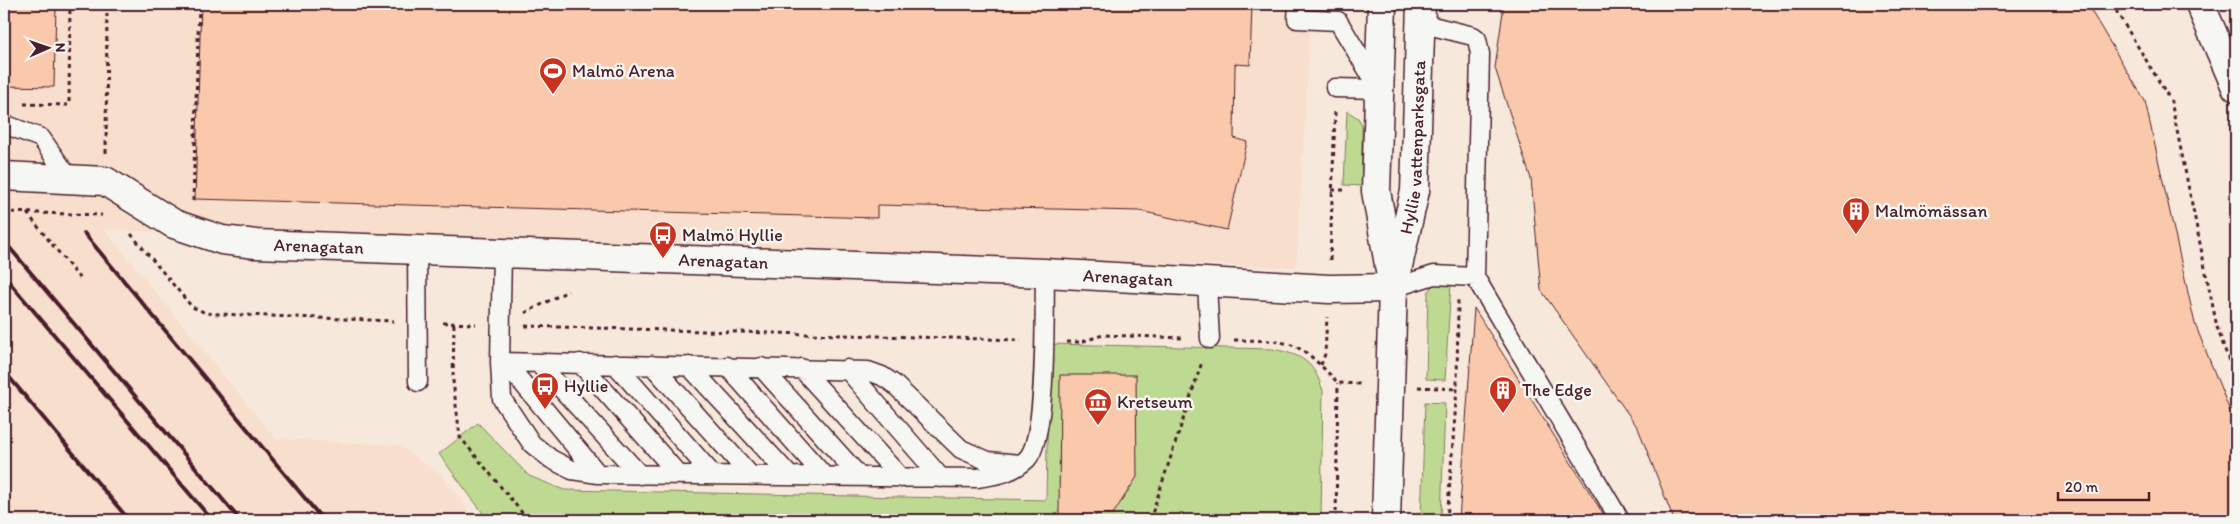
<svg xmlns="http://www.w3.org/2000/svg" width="2240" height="524" font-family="Itim,sans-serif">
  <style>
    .built { fill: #f8decd }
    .green { fill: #beda92; stroke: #847c5e }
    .building { fill: #fac8aa; stroke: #4a1f2b }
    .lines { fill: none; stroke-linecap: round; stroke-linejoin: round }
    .service-casing { stroke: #4a1f2b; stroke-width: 21 }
    .minor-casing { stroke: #4a1f2b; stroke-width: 31 }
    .tertiary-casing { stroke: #4a1f2b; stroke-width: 31 }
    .primary-casing { stroke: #4a1f2b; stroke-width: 31 }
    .path { stroke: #4a1f2b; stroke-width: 3; stroke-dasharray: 4 4; stroke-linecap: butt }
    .service { stroke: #f6f6f2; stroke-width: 18 }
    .minor { stroke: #f6f6f2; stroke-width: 28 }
    .tertiary { stroke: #f6f6f2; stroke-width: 28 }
    .primary { stroke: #f6f6f2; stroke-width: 28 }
    .rail { stroke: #4a1f2b; stroke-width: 4 }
    .labels { text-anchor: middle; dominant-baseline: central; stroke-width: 5; stroke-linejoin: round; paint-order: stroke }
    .poi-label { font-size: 18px; fill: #4a1f2b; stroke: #f6f6f2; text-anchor: start }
    .street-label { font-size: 18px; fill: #4a1f2b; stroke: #f6f6f2 }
  </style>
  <rect width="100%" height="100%" fill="#f7e8dc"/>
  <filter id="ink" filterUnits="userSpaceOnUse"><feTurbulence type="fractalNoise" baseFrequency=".02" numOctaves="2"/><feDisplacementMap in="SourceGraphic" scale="10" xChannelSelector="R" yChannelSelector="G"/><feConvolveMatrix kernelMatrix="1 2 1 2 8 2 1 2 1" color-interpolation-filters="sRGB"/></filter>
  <g filter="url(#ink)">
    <path class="built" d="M4 4H1312L1296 267 105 230 276 439 398 445 442 476 476 520H4Z"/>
    <path class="green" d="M1347 111 1358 118 1362 125V186L1344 185Z
      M1434 283H1451L1445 380 1426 379 1428 292Z
      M1049 344 1273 349C1303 355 1314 362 1323 391L1321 520H488L439 454 478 423 529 476 564 490 1046 500Z
      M1425 402 1445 403 1441 520H1421Z"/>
    <path class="building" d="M4 4 56 6 54 87 4 86Z
      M201 4H1252L1250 65 1235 64 1234 138 1247 142 1227 230 1140 211 877 205V218L195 199Z
      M1504 4H2087L2145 101 2195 324 2236 426V520H1674L1638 428 1541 290 1531 179 1495 68Z
      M1474 308 1607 520H1459Z
      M1060 375H1136L1137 477 1113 514H1096L1093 520H1059Z"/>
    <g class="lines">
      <g class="service-casing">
        <path id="service" d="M1298 4 1297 19 1338 21 1378 87
          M1420 23 1473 36 1477 39 1480 54 1475 277 1620 520
          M1335 88 1379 89
          M4 124 41 138 69 178
          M417 251 418 382
          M502 253 500 362 502 399 532 444 551 459 572 470 598 474 978 478C997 475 1012 473 1027 459 1048 438 1044 307 1045 273
          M1207 284 1210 339
          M1393 288 1434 275 1475 277
          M500 362 868 371 882 376 894 384 961 449 988 461 1020 464
          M505 362 598 474
          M538 363 640 475
          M580 363 679 475
          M615 364 713 475
          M652 365 751 476
          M689 366 790 476
          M727 366 825 477
          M761 367 860 477
          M801 368 901 478
          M847 369 941 478"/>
      </g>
      <g class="minor-casing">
        <g id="minor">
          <path id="s1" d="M4 176 105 181 174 224 222 240 256 244 1045 273 1329 289 1393 288"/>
        </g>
      </g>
      <g class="tertiary-casing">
        <g id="tertiary">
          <path d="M1382 4 1376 191 1391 276"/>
          <path id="s2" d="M1386 520 1393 288 1415 191 1421 4"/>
        </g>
      </g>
      <g class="primary-casing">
        <path id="primary" d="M2200 4 2236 87"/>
      </g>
      <path class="path" d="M2112 4 2171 101 2217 327 2236 381
        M24 104 69 105 70 4
        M106 153 107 4
        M1332 190H1348
        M193 201 199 4
        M4 212 102 215
        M27 213 80 279
        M131 234 192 307 206 313 219 314 394 321
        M1330 260 1335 112
        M525 313 568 291
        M443 323 476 324
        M454 324 453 381 460 437 528 520
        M525 326 1021 340
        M1234 340C1294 341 1296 339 1338 383L1362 384
        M1067 342H1081L1103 335 1185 338
        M1321 365 1325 354 1327 317
        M1418 387 1457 389
        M1150 520 1202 362
        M1336 520 1338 383
        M1447 520 1457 389 1458 299"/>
      <use href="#service" class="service"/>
      <use href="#minor" class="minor"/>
      <use href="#tertiary" class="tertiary"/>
      <use href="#primary" class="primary"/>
      <path class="rail" d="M84 233 323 520
        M4 241 240 520
        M4 276 212 520
        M4 371 129 520"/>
    </g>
  </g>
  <defs>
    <g id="stadium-pin" transform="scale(1.4375)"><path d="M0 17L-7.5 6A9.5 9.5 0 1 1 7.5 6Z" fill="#c8321e" stroke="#f6f6f2"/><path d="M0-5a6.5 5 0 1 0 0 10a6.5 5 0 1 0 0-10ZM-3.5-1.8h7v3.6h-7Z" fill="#fff"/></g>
    <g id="building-pin" transform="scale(1.4375)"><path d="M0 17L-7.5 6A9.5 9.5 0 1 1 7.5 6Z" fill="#c8321e" stroke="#f6f6f2"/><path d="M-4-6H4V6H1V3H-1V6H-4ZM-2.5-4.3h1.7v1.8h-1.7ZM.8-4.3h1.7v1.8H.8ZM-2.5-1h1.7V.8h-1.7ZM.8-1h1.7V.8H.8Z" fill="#fff"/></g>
    <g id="bus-pin" transform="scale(1.4375)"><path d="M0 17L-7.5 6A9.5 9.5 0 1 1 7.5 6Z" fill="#c8321e" stroke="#f6f6f2"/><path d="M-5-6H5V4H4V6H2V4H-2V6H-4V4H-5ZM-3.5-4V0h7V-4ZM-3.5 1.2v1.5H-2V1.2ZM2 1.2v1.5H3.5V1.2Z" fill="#fff"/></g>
    <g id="museum-pin" transform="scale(1.4375)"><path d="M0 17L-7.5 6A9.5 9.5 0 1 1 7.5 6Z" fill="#c8321e" stroke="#f6f6f2"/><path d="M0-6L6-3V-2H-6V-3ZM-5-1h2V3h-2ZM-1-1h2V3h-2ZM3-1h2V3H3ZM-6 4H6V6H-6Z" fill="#fff"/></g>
  </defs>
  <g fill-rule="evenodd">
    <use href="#stadium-pin" x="553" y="71"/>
    <use href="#building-pin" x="1856" y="211"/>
    <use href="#bus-pin" x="663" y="235"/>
    <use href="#bus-pin" x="545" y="386"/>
    <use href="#building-pin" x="1503" y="390"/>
    <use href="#museum-pin" x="1098" y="402"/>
  </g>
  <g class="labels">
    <g class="poi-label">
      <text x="572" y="71">Malmö Arena</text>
      <text x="1875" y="211">Malmömässan</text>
      <text x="682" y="235">Malmö Hyllie</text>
      <text x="564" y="386">Hyllie</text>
      <text x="1522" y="390">The Edge</text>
      <text x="1117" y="402">Kretseum</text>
    </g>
    <g class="street-label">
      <text stroke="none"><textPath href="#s2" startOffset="375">Hyllie vattenparksgata</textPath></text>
      <text stroke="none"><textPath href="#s1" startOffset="330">Arenagatan</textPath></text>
      <text stroke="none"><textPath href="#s1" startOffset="735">Arenagatan</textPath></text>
      <text stroke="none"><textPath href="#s1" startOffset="1140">Arenagatan</textPath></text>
    </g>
  </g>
  <rect width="2240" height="524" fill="none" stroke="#f6f6f2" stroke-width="20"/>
  <rect x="10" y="10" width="2220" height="504" fill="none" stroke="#4a1f2b" stroke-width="2" filter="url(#ink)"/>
  <g transform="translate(48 48) rotate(88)" stroke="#f6f6f2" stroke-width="4" paint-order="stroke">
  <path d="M0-4L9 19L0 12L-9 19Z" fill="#4a1f2b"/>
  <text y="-8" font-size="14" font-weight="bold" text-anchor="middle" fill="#4a1f2b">N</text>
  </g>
  <path d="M2058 492v8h91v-8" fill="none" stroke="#4a1f2b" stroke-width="2.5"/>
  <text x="2065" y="492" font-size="15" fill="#4a1f2b" stroke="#f6f6f2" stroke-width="4" paint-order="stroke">20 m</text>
</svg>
